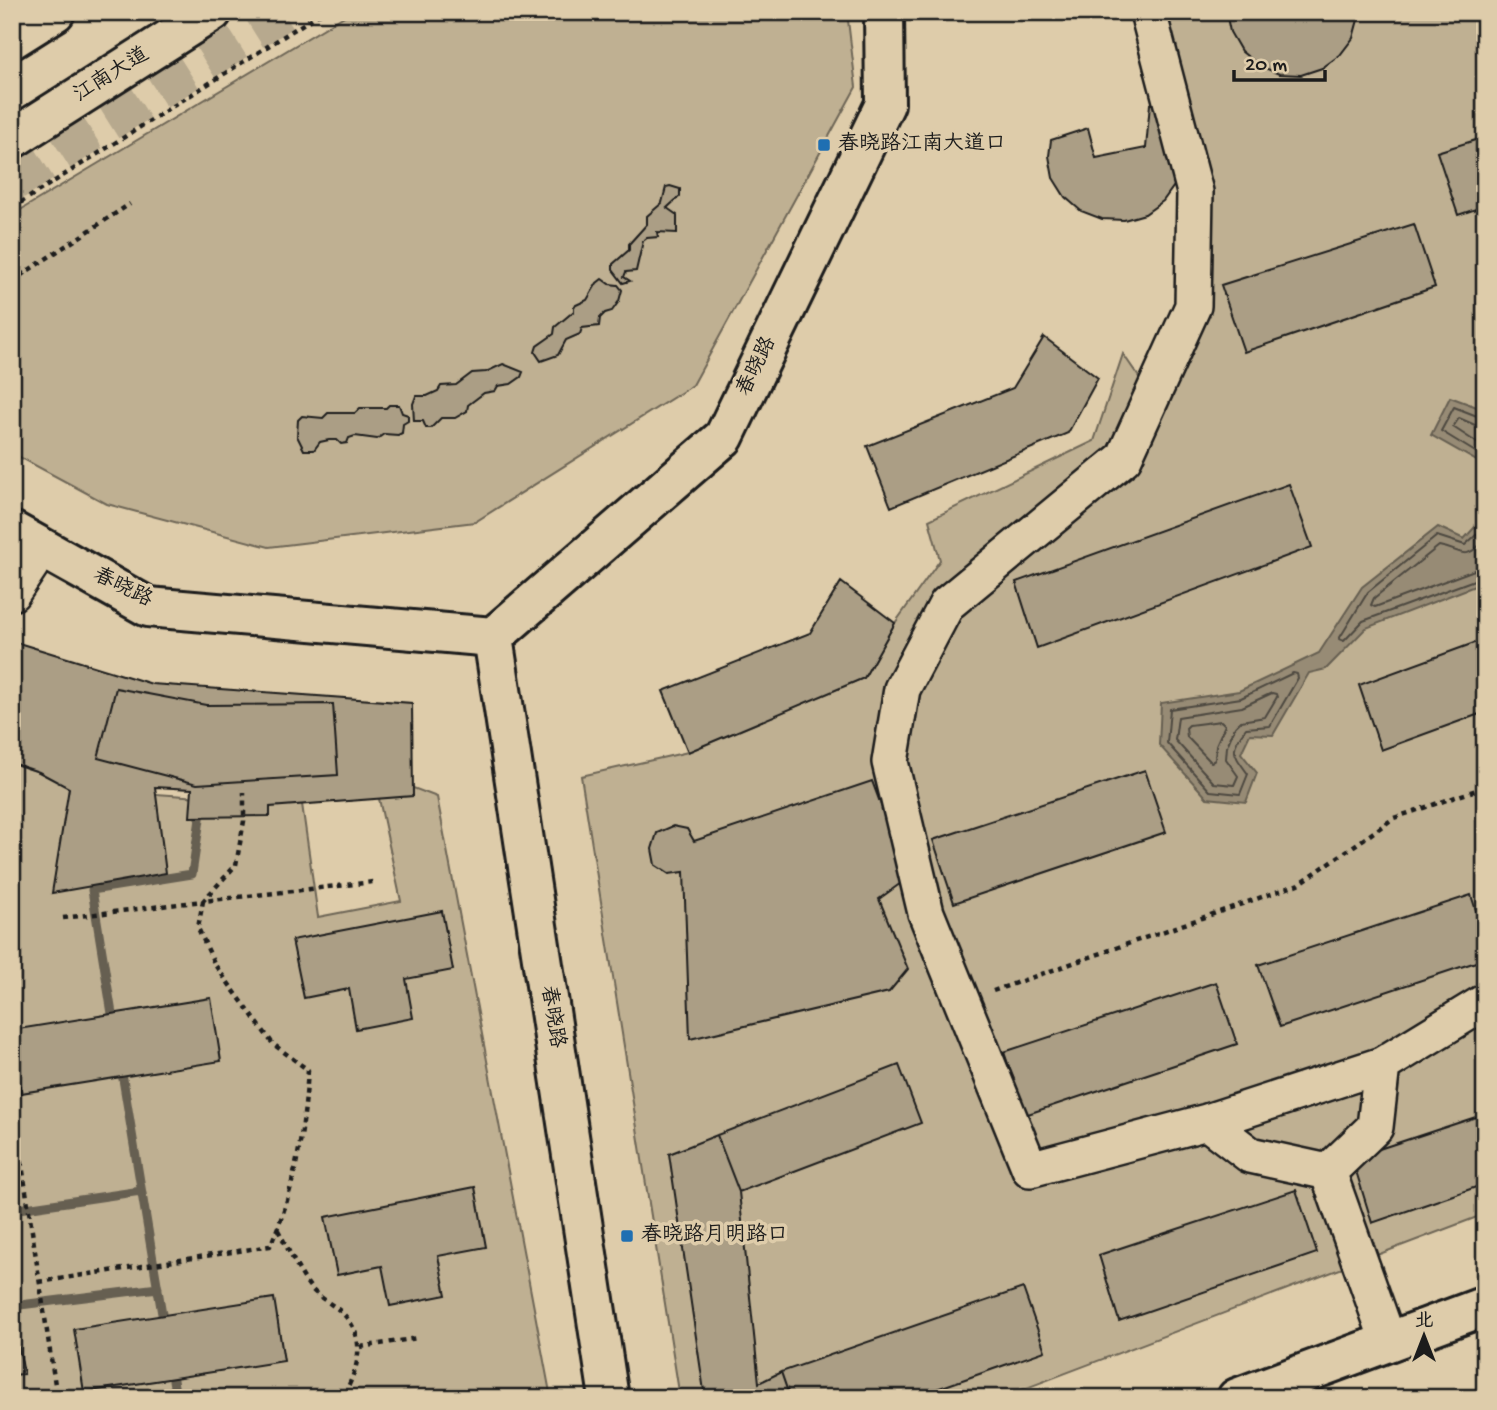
<svg xmlns="http://www.w3.org/2000/svg" width="1497" height="1410" font-family="'Gochi Hand','LXGW WenKai TC',sans-serif">
  <style>
    .green { fill: #bfb092; stroke: #6e6657; stroke-width: 2 }
    .water { fill: #978b75; stroke: #665f51; stroke-width: 2 }
    .lines { fill: none; stroke-linecap: round; stroke-linejoin: round }
    .shore { stroke: #4d4840; stroke-width: 2 }
    .stream { stroke: #665f51; stroke-width: 9 }
    .building { fill: #ab9e85; stroke: #1c1c1c; stroke-width: 2 }
    .highway-tunnel { stroke: #b7a98e; stroke-width: 38; stroke-dasharray: 38 19; stroke-linecap: butt }
    .street-casing { stroke: #1c1c1c; stroke-width: 40 }
    .secondary-casing { stroke: #1c1c1c; stroke-width: 44 }
    .primary-casing { stroke: #1c1c1c; stroke-width: 44 }
    .path { stroke: #1c1c1c; stroke-width: 4.5; stroke-dasharray: 5 5; stroke-linecap: butt }
    .street { stroke: #deccaa; stroke-width: 35 }
    .secondary { stroke: #deccaa; stroke-width: 38 }
    .primary { stroke: #deccaa; stroke-width: 38 }
    .poi-dot { fill: #1f6fb2; stroke: #deccaa; stroke-width: 2.5 }
    .labels { text-anchor: middle; dominant-baseline: central; stroke-width: 7; stroke-linejoin: round; paint-order: stroke }
    .street-label { font-size: 21px; fill: #1c1c1c; stroke: #deccaa }
    .poi-label { font-size: 21px; fill: #1c1c1c; stroke: #deccaa; text-anchor: start }
  </style>
  <rect width="100%" height="100%" fill="#deccaa"/>
  <filter id="ink" filterUnits="userSpaceOnUse"><feTurbulence type="fractalNoise" baseFrequency=".0143" numOctaves="2"/><feDisplacementMap in="SourceGraphic" scale="14" xChannelSelector="R" yChannelSelector="G"/><feConvolveMatrix kernelMatrix="1 2 1 2 8 2 1 2 1" color-interpolation-filters="sRGB"/></filter>
  <g filter="url(#ink)">
    <path class="green" d="M351 12H847L856 87 693 385 475 522 269 547 107 504 12 453V215Z
      M1148 12H1485V1214L1000 1398H680L581 776 688 752 864 678 895 623 940 560 929 520 1094 441 1123 354 1152 396 1193 306 1195 192Z
      M12 763 39 772 70 788 302 804 318 917 401 901 378 794 403 784 437 797 551 1398H12Z"/>
    <path class="water" d="M1450 397 1485 410V480L1480 463 1431 435Z
      M1485 516V582L1366 628 1326 669 1309 673 1273 735 1250 734 1241 753 1257 773 1246 802 1207 798 1159 745 1161 703 1239 691 1319 653 1362 587 1438 527 1464 539Z"/>
    <g class="lines">
      <path class="shore" d="M1485 417 1477 416 1454 407 1441 431 1485 458
        M1485 425H1475L1459 418 1453 427 1485 448
        M1485 527 1465 545 1437 536 1368 592 1339 639 1344 641 1363 621 1485 576
        M1485 540C1463 563 1463 550 1439 546L1374 598 1371 605 1375 607 1477 569 1485 567
        M1293 673 1297 674 1298 678 1270 726 1246 728C1228 751 1234 754 1248 774L1240 794 1210 791 1167 743 1170 709 1241 698Z
        M1272 693 1276 694 1277 697 1265 717 1241 721 1235 727 1227 746 1226 759 1238 776 1234 785 1214 783 1175 740 1178 717 1242 707Z
        M1221 721 1225 725 1216 745 1215 760 1211 762 1187 737 1186 728 1189 725Z"/>
      <path class="stream" d="M114 1026 92 890 192 874 201 812
        M121 1067 164 1326
        M12 1210 141 1191
        M12 1306 158 1288
        M171 1368 176 1398"/>
    </g>
    <path class="building" d="M1226 12H1359V16L1353 38 1340 55 1322 68 1301 75 1279 74 1258 65 1241 51 1230 32Z
      M1159 103 1176 183 1163 201 1145 214 1124 220 1102 219 1081 211 1065 197 1053 178 1049 156 1051 140 1088 128 1096 158 1146 148 1150 104Z
      M1485 137V206L1458 215 1437 152Z
      M670 186 680 189V196L667 208 677 215V233L657 232 658 237 647 238 643 241 636 271 626 272 624 277 630 281 623 283 613 270V264L629 250V244L647 224V216L662 203 666 187Z
      M1414 224 1435 287 1244 352 1221 285Z
      M602 279 609 284 618 285 622 290 619 301 612 311 605 313 600 318 599 326 582 328 580 334 566 340 558 355 541 361 535 352 537 346 554 334 555 327 574 311V306L587 300 597 283Z
      M1044 337 1098 378 1068 433 891 507 867 446 1013 388Z
      M503 364 523 372 521 377 511 384 498 386 495 391 484 393 468 405 467 411 455 418H441L431 428H426L423 421H414L413 404 416 396H427L438 391 441 386 456 385 472 373 486 372Z
      M389 405H399L402 413 408 415V421L403 424 402 433 398 435 384 434 377 439 355 436 349 438 347 443 341 444 337 440H329L320 442 314 450H304L297 436 298 420 302 416 323 418 328 413H355L360 408H386Z
      M1289 484 1312 547 1037 648 1016 582Z
      M841 582 895 623 864 678 688 752 663 691 810 633Z
      M1485 639V712L1381 750 1359 685Z
      M12 641 152 684 412 703 413 796 270 807V816L190 817 192 789 155 787 166 873 52 893 69 788 39 772 12 763Z
      M116 688 206 705 333 704 338 775 197 784 98 758Z
      M1145 770 1166 832 954 903 933 840Z
      M872 781 908 878 879 899 908 969 889 992 690 1039 684 872 669 874 655 865 652 849 657 833 673 826 687 829 694 841Z
      M1471 895 1485 938V959L1280 1027 1258 965Z
      M442 911 453 970 406 979 413 1018 356 1029 349 989 304 998 292 940Z
      M1216 982 1237 1044 1025 1115 1004 1052Z
      M211 998 221 1061 21 1093 12 1030Z
      M899 1065 921 1123 739 1192 717 1135Z
      M1485 1114V1184L1372 1223 1352 1158Z
      M717 1135 739 1192 759 1383 781 1372 790 1398H705L669 1154Z
      M475 1187 486 1247 438 1256 446 1295 390 1306 382 1266 337 1275 325 1217Z
      M1296 1190 1317 1253 1119 1321 1099 1255Z
      M1023 1288 1045 1351 911 1398H790L781 1372Z
      M274 1298 284 1361 84 1392 74 1329Z
      M12 1310 24 1374 12 1375Z"/>
    <g class="lines">
      <path class="highway-tunnel" d="M12 183 283 12"/>
      <g class="street-casing">
        <path id="street" d="M1148 12 1195 192 1193 306 1124 458 947 604 902 689 890 762 926 913 1030 1169 1207 1122 1382 1065 1485 1002
          M12 593 42 548
          M1207 1122 1250 1155 1328 1172 1375 1127 1382 1065
          M1328 1172 1389 1343"/>
      </g>
      <g class="secondary-casing">
        <path id="secondary" d="M12 531 148 607 493 637 724 437 885 104 884 12
          M493 637 609 1398
          M1237 1398 1485 1306"/>
      </g>
      <g class="primary-casing">
        <path id="primary" d="M12 39 55 12
          M12 139 212 12"/>
      </g>
      <path class="path" d="M12 208 322 12
        M12 281 130 204
        M63 918 203 901 236 865 244 821V792
        M993 991 1299 884 1394 818 1485 787
        M17 1131 57 1398
        M278 1230C288 1248 297 1270 310 1287 317 1296 330 1303 339 1310 369 1335 359 1369 342 1398
        M39 1282 270 1246C295 1191 304 1131 308 1070L273 1044 215 965 198 928 203 901 373 882
        M360 1347 418 1338"/>
      <use href="#street" class="street"/>
      <use href="#secondary" class="secondary"/>
      <use href="#primary" class="primary"/>
    </g>
  </g>
  <g class="poi-dot">
    <rect x="817" y="138" width="14" height="14" rx="3.5"/>
    <rect x="620" y="1229" width="14" height="14" rx="3.5"/>
  </g>
  <g class="labels">
    <g class="street-label">
      <text transform="translate(112 76) rotate(-32)">江南大道</text>
      <text transform="translate(758 367) rotate(-64)">春晓路</text>
      <text transform="translate(122 589) rotate(26)">春晓路</text>
      <text transform="translate(551 1017) rotate(81)">春晓路</text>
    </g>
    <g class="poi-label">
      <text x="838" y="145">春晓路江南大道口</text>
      <text x="641" y="1236">春晓路月明路口</text>
    </g>
  </g>
  <rect width="1497" height="1410" fill="none" stroke="#deccaa" stroke-width="42"/>
  <rect x="21" y="21" width="1455" height="1368" fill="none" stroke="#1c1c1c" stroke-width="2.5" filter="url(#ink)"/>
  <g transform="translate(1424 1336)" stroke="#deccaa" stroke-width="5" paint-order="stroke">
  <path d="M0-5L12 26L0 18L-12 26Z" fill="#1c1c1c"/>
  <text y="-10" font-size="19" font-weight="bold" text-anchor="middle" fill="#1c1c1c">北</text>
  </g>
  <path d="M1234 70v10h91v-10" fill="none" stroke="#1c1c1c" stroke-width="3.5"/>
  <text x="1245" y="70" font-size="21" fill="#1c1c1c" stroke="#deccaa" stroke-width="5" paint-order="stroke">20 m</text>
</svg>
